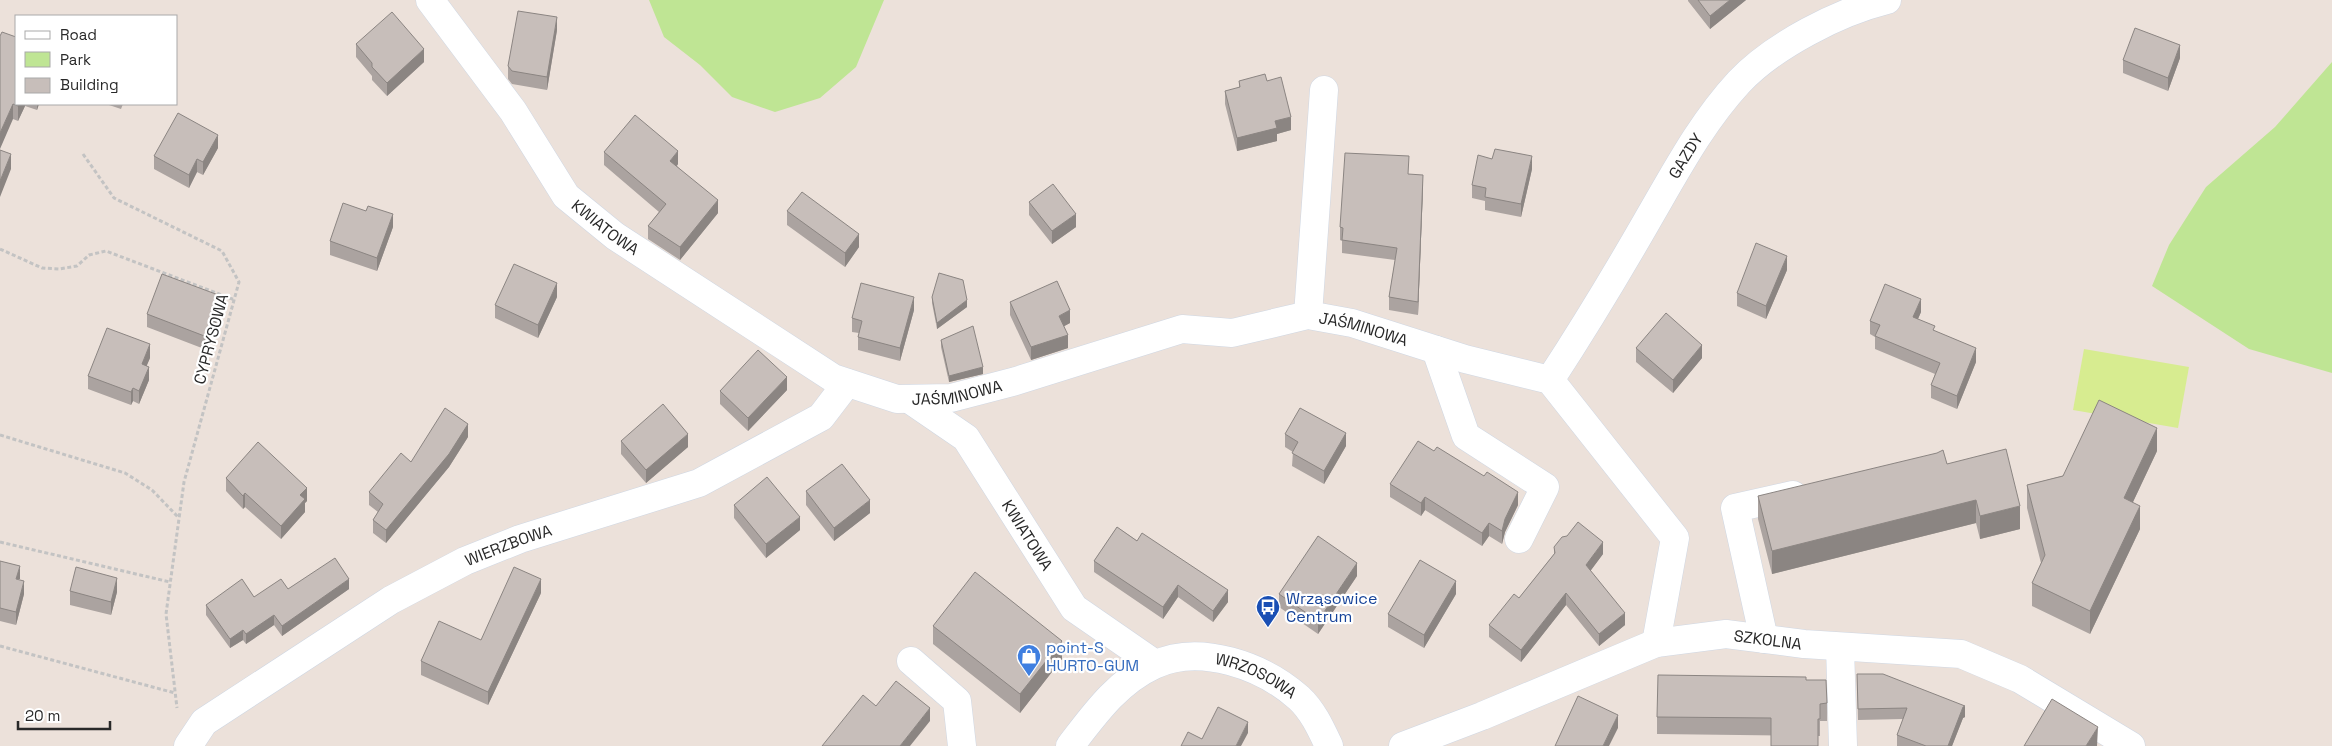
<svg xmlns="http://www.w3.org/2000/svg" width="2332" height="746" font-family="'Space Grotesk',sans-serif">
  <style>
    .green { fill: #bfe594 }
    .pitch { fill: #d7ec90 }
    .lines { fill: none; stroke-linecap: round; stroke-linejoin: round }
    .minor-casing { stroke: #cfd7e3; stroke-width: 29 }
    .path { stroke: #c3c3c3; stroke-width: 3; stroke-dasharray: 4 2.5; stroke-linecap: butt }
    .minor { stroke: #fff; stroke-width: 28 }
    .wall { fill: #aba3a0 }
    .shaded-wall { fill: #8b8582 }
    .building { fill: #c7beba; stroke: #8b8582 }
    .labels { text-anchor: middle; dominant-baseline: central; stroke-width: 4.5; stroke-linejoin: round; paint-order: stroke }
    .street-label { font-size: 16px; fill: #292929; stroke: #fff }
    .transit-label { font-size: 16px; fill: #164399; stroke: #fff; text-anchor: start }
    .shop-label { font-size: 16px; fill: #366cbe; stroke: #fff; text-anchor: start }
  </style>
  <rect width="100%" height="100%" fill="#ece1da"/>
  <path class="green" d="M649 0H884L856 67 820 98 775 112 732 97 700 65 664 37Z
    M2332 62V373L2249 349 2152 286 2169 245 2206 187 2275 127Z"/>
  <path class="pitch" d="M2084 349 2189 367 2178 428 2073 410Z"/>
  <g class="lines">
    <g class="minor-casing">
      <g id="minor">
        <path id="s1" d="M430 0 513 111 566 196 615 236 833 378 897 399 951 398 1016 381 1182 329 1232 333 1308 315 1352 323 1465 359 1550 380 1675 538 1656 643"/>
        <path d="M1308 315 1324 90"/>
        <path d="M1436 350 1466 436 1545 487 1519 539"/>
        <path id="s2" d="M1550 380C1584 328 1616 275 1647 221 1675 173 1701 123 1739 82 1774 45 1839 12 1887 0"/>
        <path id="s3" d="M909 399 966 438 1074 608 1155 664"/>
        <path d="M1764 639 1735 508 1793 495"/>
        <path d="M1840 647 1843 746"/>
        <path d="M911 661 957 701 962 746"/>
        <path id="s4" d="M188 746 204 722 391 600 465 561 520 539 699 483 821 417 847 383"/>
        <path id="s5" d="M1070 746C1094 715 1117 682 1154 665 1200 643 1263 666 1299 698 1313 711 1321 729 1329 746"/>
        <path id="s6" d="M1403 746 1482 716 1656 643 1726 634 1804 644 1961 654 2020 679 2131 746"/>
      </g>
    </g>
    <path class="path" d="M83 154 114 198 222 251 239 282 184 482 166 614 177 708
      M0 249 42 268 59 269 77 266 89 255 106 251 235 300
      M0 435 125 473 152 490 178 517
      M0 542 170 582
      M0 646 175 693"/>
    <use href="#minor" class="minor"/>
  </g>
  <path class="wall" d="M1688 0H1746L1710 29 1688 1Z
    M557 30 547 90 512 84 508 79V66Z
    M0 36 16 104H39L37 110 25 106 18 121 13 119Z
    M356 44 424 62 387 96 372 80V76L356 57Z
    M2180 58 2168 91 2123 73V60Z
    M1239 81H1267L1291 130 1277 134V141L1237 151 1225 104V91L1239 88Z
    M106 104H123L121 109Z
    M218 148 203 175 197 172 189 188 154 169V156Z
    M604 152 678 164 677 166 718 213 680 260 648 239V226L659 212 604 165Z
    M1532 169 1521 217 1485 210V201L1472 198V185Z
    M1409 174 1423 188 1418 315 1389 310V297L1395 260 1342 253V241L1340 240V227Z
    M1029 202 1076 227 1052 244 1029 215Z
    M787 211 859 247 845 267 787 225Z
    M393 227 377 271 330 255V241Z
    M1787 270 1766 319 1737 306V293Z
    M557 297 538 338 495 318V305Z
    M932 297 967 307 937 329 932 303Z
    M1010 302 1070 323 1064 326 1068 348 1031 360 1010 315Z
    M221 309 207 350 147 327V314Z
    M914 310 900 361 858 350V337L859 333 852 332V318Z
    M1921 312 1918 319 1976 362 1957 409 1931 398V385L1935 374 1875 349V337L1870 334V321Z
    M941 340 983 374 949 382 941 347Z
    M1636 348 1702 358 1673 393 1636 362Z
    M150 358 146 366 149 380 139 404 133 401 131 405 88 389V376Z
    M787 390 748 431 720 404V391Z
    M1285 434 1346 446 1324 484 1292 466 1293 452 1285 447Z
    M468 437 449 467 386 543 373 533V520L378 512 369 505V492L411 462Z
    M621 441 688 447 646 483 621 454Z
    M2157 451 2133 502 2140 529 2090 634 2032 606V583L2041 563 2027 508V485Z
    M1947 464 2020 529 1980 539 1976 523 1772 574 1758 519V496Z
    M226 478 307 501 305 503V512L281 539 245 507 243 509 226 491Z
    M1390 484 1518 505 1505 532 1502 544 1489 536 1482 546 1425 510 1421 516 1390 497Z
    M806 491 870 513 834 541 806 505Z
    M734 505 800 530 766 558 734 518Z
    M1117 527 1228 602 1213 622 1178 597 1163 619 1094 572V561Z
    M1554 547 1603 554 1590 571 1625 625 1599 646 1566 605 1521 662 1489 637V625L1519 598 1554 554Z
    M0 561 24 594 16 625 0 621Z
    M1357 576 1318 634 1279 607V594Z
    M288 589H349L282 636 274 625 246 644 243 640 230 648 206 615V605L254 597Z
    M70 591 117 592 111 615 70 605Z
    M541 593 488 705 421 675V661L481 640Z
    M1456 594 1424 648 1388 627V614Z
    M933 626 1062 659 1020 713 933 644Z
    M1857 674 1965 717 1963 718 1952 746H1897V735L1903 719 1858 720Z
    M1806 680 1827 703V721H1820V736L1657 734V717Z"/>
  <path class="shaded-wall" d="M1730 0H1746L1710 29V16Z
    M557 17V30L547 90V77Z
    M2180 45V58L2168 91V78Z
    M424 49V62L387 96V83Z
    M13 104V119L0 149V133Z
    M19 104H25V106L18 121V106Z
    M37 104H39L37 110Z
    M1291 117V130L1277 134V141L1237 151V138L1275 121Z
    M218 135V148L203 175V162Z
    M678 151V164L670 174V161Z
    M11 154V169L0 197V181Z
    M1532 156V169L1521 217V204Z
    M197 159V172L189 188V175Z
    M1423 175V188L1418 315V302Z
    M718 200V213L680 260V247Z
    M393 214V227L377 271V258Z
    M1076 214V227L1052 244V231Z
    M859 234V247L845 267V253Z
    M1787 256V270L1766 319V306Z
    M557 283V297L538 338V325Z
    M221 296V309L207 350V337Z
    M914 297V310L900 361V348Z
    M1921 299V312L1913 330V317Z
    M967 300V307L937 329V323Z
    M1070 310V323L1059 329V316Z
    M1068 335V348L1031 360V347Z
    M150 344V358L142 377V364Z
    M1702 345V358L1673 393V380Z
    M1976 348V362L1957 409V396Z
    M149 367V380L139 404V391Z
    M983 367V374L949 382V376Z
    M787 377V390L748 431V418Z
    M133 388V401L131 405V392Z
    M468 424V437L449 467 386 543V530Z
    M2157 428V451L2124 521V498Z
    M1346 433V446L1324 484V471Z
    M688 434V447L646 483V470Z
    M307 488V501L305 503V512L281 539V526L300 495Z
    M1518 492V505L1505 532 1502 544V531L1505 519Z
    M245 493V507L243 509V496Z
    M1425 497V510L1421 516V503Z
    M870 500V513L834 541V528Z
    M1976 500V523L1772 574V551Z
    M2020 506V529L1980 539V516Z
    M2140 506V529L2090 634V611Z
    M800 517V530L766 558V544Z
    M1489 523V536L1482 546V533Z
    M1603 542V554L1586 577V565Z
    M1357 563V576L1318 634V621Z
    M20 566V579H16Z
    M117 578V592L111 615V602Z
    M349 579V589L282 636V626Z
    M541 579V593L488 705V692Z
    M24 581V594L16 625V612Z
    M1456 581V594L1424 648V635Z
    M1178 585V597L1163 619V607Z
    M1228 590V602L1213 622V611Z
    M1566 593V605L1521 662V650Z
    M1625 613V625L1599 646V634Z
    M274 615V625L246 644V634Z
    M243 630V640L230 648V639Z
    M1062 641V659L1020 713V694Z
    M1965 706V717L1963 718 1952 746H1948L1963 707Z
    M930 708V721L910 746H900Z
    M1618 715V728L1609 746H1603Z
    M1248 722V733L1241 746H1236Z
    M2098 727 2097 746H2086Z"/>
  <path class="building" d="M1698 0H1730L1710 16Z
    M518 11 557 17 547 77 512 71 508 66Z
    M392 12 424 49 387 83 372 67V63L356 44Z
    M2135 28 2180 45 2168 78 2123 60Z
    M2 32 16 37V104H19L18 106 13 104 0 133V36Z
    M1265 74 1267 81 1281 77 1291 117 1275 121 1277 128 1237 138 1225 91 1240 87 1239 81Z
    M178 113 218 135 203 162 197 159 189 175 154 156Z
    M635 115 678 151 670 161 718 200 680 247 648 226 666 204 604 152Z
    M1495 149 1532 156 1521 204 1485 197 1486 188 1472 185 1478 155 1492 159Z
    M0 150 11 154 0 181Z
    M1345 153 1409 156 1408 174 1423 175 1418 302 1389 297 1397 248 1342 240 1343 228 1340 227Z
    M1053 184 1076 214 1052 231 1029 202Z
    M802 192 859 234 845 253 787 211Z
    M343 203 366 211 368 206 393 214 377 258 330 241Z
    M1756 243 1787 256 1766 306 1737 293Z
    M514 264 557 283 538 325 495 305Z
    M939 273 963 280 967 300 937 323 932 297Z
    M162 274 221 296 207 337 147 314Z
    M1057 281 1070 310 1059 316 1068 335 1031 347 1010 302Z
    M861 283 914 297 900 348 858 337 862 321 852 318Z
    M1885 284 1921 299 1913 317 1935 326 1933 330 1976 348 1957 396 1931 385 1940 363 1875 336 1880 325 1870 321Z
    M1666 313 1702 345 1673 380 1636 348Z
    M973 326 983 367 949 376 941 340Z
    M107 328 150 344 142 364 149 367 139 391 133 388 131 392 88 376Z
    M758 350 787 377 748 418 720 391Z
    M2099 400 2157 428 2124 498 2140 506 2090 611 2032 583 2045 555 2027 485 2063 476Z
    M663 404 688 434 646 470 621 441Z
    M445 408 468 424 449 454 386 530 373 520 383 504 369 492 401 453 411 462Z
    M1300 408 1346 433 1324 471 1292 453 1298 442 1285 434Z
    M1418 441 1434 451 1437 447 1484 476 1487 472 1518 492 1505 519 1502 531 1489 523 1482 533 1425 497 1421 503 1390 484Z
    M258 442 307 488 300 495 305 499 281 526 245 493 243 496 226 478Z
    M2006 449 2020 506 1980 516 1976 500 1772 551 1758 496 1937 453 1943 450 1947 464Z
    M842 464 870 500 834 528 806 491Z
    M767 477 800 517 766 544 734 505Z
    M1578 522 1603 542 1586 565 1625 613 1599 634 1566 593 1521 650 1489 625 1514 594 1519 598 1555 553 1554 547 1562 537 1567 536Z
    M1117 527 1137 541 1142 533 1228 590 1213 611 1178 585 1163 607 1094 561Z
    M1318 536 1357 563 1318 621 1279 594Z
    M335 558 349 579 282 626 274 615 246 634 243 630 230 639 206 605 242 579 254 597 281 579 288 589Z
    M1420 560 1456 581 1424 635 1388 614Z
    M0 561 20 566 16 579 24 581 16 612 0 608Z
    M76 567 117 578 111 602 70 591Z
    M514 567 541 579 488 692 421 661 439 621 481 640Z
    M975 572 1062 641 1020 694 933 626Z
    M1857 674H1883L1965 706 1963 707 1948 746H1926L1897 735 1907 708 1858 709Z
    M1658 675 1806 677V680H1826L1827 703 1820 704V719H1818V746H1771V718L1657 717Z
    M896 681 930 708 900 746H822L863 695 876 706Z
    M1578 696 1618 715 1603 746H1555Z
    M2052 699 2098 727 2086 746H2024Z
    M1218 707 1248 722 1236 746H1181L1188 732 1202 739Z"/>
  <defs>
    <g id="bus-pin" transform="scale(1.25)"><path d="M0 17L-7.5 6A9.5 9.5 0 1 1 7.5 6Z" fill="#1a4fb4" stroke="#fff"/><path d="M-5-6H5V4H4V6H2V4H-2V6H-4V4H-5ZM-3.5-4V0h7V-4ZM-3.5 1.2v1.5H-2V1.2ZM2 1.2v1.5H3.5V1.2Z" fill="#fff"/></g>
    <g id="shop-pin" transform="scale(1.25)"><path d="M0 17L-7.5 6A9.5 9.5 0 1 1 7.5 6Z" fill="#3f7fe0" stroke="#fff"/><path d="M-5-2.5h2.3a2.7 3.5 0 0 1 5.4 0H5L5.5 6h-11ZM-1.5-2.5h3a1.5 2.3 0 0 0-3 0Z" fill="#fff"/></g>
  </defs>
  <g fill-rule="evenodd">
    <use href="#bus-pin" x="1268" y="607"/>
    <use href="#shop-pin" x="1029" y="656"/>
  </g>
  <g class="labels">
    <g class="street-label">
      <text stroke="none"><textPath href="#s2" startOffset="262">GAZDY</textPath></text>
      <text stroke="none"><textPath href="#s1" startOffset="289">KWIATOWA</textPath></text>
      <text stroke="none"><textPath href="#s1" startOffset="1110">JAŚMINOWA</textPath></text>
      <text transform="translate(211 339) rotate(-75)">CYPRYSOWA</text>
      <text stroke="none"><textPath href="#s1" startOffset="690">JAŚMINOWA</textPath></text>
      <text stroke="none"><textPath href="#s3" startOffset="184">KWIATOWA</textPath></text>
      <text stroke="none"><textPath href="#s4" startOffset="382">WIERZBOWA</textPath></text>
      <text stroke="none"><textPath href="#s6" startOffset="386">SZKOLNA</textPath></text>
      <text stroke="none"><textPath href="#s5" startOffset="225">WRZOSOWA</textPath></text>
    </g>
    <g class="transit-label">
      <text x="1286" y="598">Wrząsowice<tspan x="1286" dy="18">Centrum</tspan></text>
    </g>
    <g class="shop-label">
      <text x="1046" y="647">point-S<tspan x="1046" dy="18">HURTO-GUM</tspan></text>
    </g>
  </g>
  <rect x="15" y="15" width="162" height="90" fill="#ffffff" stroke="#a9a9a9"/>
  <rect x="25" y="31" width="25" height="8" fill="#ffffff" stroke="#a9a9a9"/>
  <text x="60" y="40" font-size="15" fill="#292929">Road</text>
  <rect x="25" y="52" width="25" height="15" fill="#bfe594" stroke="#a9a9a9"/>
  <text x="60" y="65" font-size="15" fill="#292929">Park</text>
  <rect x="25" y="78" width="25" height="15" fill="#c7beba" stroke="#a9a9a9"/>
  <text x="60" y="90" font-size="15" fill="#292929">Building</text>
  <path d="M18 721v8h92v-8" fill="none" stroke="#292929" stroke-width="2.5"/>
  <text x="25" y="721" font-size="15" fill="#292929" stroke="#ffffff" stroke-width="4" paint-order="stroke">20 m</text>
</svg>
